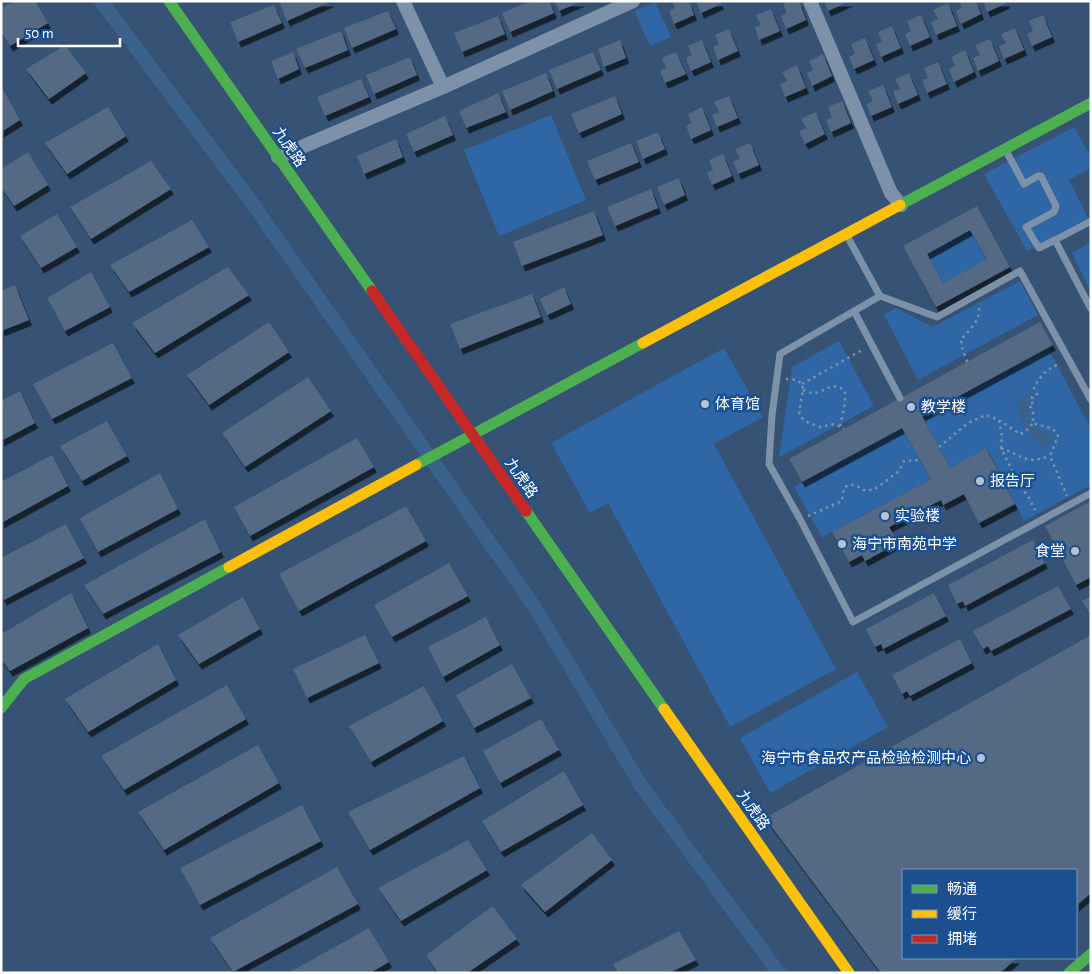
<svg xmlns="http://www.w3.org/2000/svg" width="1092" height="974" font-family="'Alegreya Sans','Noto Sans SC',sans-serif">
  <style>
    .green { fill: #2f66a5 }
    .water { fill: #3b618d }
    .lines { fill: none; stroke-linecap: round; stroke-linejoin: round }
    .canal { stroke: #3b618d; stroke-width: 14 }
    .building { fill: #526984; fill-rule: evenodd; filter: url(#shadow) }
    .path { stroke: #7d92a8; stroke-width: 2.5; stroke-dasharray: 2.5 4; stroke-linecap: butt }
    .lane { stroke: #7d92a8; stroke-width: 7 }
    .street { stroke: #7d92a8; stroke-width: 14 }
    .fast { stroke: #4caf50; stroke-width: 11 }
    .slow { stroke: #ffc107; stroke-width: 11 }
    .jam { stroke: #c62828; stroke-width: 11 }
    .poi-dot { fill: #b9c2ce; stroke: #1b4f8f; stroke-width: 2 }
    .labels { text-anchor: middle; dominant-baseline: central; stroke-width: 5; stroke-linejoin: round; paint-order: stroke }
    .street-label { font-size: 15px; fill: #fff; stroke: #1b4f8f }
    .poi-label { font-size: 15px; fill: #fff; stroke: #1b4f8f; text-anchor: start }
  </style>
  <defs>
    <filter id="shadow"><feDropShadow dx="3" dy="5.5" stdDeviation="0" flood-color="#0009"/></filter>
  </defs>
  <rect width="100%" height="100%" fill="#365274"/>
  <path class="green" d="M655 2 671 37 650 46 634 11Z
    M551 115 586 200 499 236 464 150Z
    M1074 127 1091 157V168L1069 180 1088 218 1027 251 984 174Z
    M970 229 987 259 943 283 926 253Z
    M1091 242V292L1072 253Z
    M1020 281 1038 315 918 380 884 315 896 308 933 327Z
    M839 341 874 406 779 457 792 367Z
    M724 348 763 417 714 444 836 669 730 727 608 503 590 513 551 443Z
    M1048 348 1091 429V485L1024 521 987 448 950 468 922 417Z
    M902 428 931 479 822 537 794 487Z
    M857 672 888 727 770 793 740 738Z"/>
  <path class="water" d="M1033 390 1035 393 1030 397 1032 401 1027 405 1031 411 1030 423C1037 431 1046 429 1054 435L1055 439C1052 443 1048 447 1042 447L1040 442 1034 441C1028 433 1013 410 1020 399 1022 396 1029 392 1033 390Z"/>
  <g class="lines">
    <path class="canal" d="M101 1 250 200 534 606 640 784 779 973"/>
  </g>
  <path class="building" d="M15 1H35L48 23 10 46 1 31V8Z
    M279 1H332L287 21Z
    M531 1H549L554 13 510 32 502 13Z
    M555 1H582L559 11Z
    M672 1H689L694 15 674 24 669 11 675 8Z
    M696 1H720L721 4 701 13Z
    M789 1H799L806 20 786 29 781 16 787 13 783 4Z
    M824 1H850L828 11Z
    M959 1H976L981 14 961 24 956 11 962 8Z
    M983 1H1006L1007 3 987 12Z
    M948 3 957 26 936 35 931 22 938 19 933 10Z
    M274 5 282 23 238 42 230 22Z
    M771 9 780 31 759 40 755 27 761 25 756 15Z
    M388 11 396 29 352 48 344 28Z
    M921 15 930 37 910 46 905 34 911 31 907 21Z
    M1043 15 1052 37 1032 46 1027 34 1033 31 1029 21Z
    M498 16 505 34 462 52 454 33Z
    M892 26 901 48 881 57 876 44 882 42 878 32Z
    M1015 28 1024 50 1004 59 999 46 1006 43 1001 34Z
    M729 29 738 51 718 60 713 47 719 44 715 35Z
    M341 31 348 50 305 68 296 49Z
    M865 38 874 60 854 69 849 57 855 54 851 44Z
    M990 39 999 61 978 71 973 58 980 55 975 45Z
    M620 40 626 58 604 67 598 49Z
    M702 40 711 62 691 71 686 58 692 55 688 46Z
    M65 45 86 73 49 99 26 69Z
    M965 50 974 72 954 82 949 69 955 66 951 57Z
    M293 52 299 69 278 79 271 61Z
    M593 52 601 70 557 89 549 70Z
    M676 52 686 74 665 83 660 71 666 68 662 58Z
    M823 54 832 76 812 86 807 73 813 70 809 61Z
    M410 57 417 75 374 94 366 75Z
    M938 62 947 84 927 93 922 80 928 78 924 68Z
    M797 65 806 88 785 97 780 84 787 81 782 72Z
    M546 73 553 91 510 110 502 91Z
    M909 73 918 95 898 104 893 91 900 89 895 79Z
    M361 79 369 97 325 116 317 97Z
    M883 85 892 107 871 116 866 104 873 101 868 91Z
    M3 89 20 120 1 132V90Z
    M498 93 506 112 466 128 459 111Z
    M615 96 622 114 579 133 571 114Z
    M729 96 738 118 717 127 712 115 719 112 714 102Z
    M842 101 851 123 831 132 826 120 832 117 828 107Z
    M108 107 126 136 67 174 45 143Z
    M702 107 711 130 691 139 686 126 692 123 688 114Z
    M816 112 825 134 805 144 799 131 806 128 801 119Z
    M445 116 453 135 414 152 406 134Z
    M658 132 665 149 643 159 636 141Z
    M396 139 403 157 364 174 357 156Z
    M631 143 639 162 595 180 587 161Z
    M750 143 759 165 738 174 733 161 740 159 735 149Z
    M28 152 48 185 14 206 1 187V169Z
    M723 154 732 176 712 185 707 173 713 170 709 160Z
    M151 161 171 189 91 239 70 207Z
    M679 178 685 195 664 205 657 187Z
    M651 189 658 208 615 226 607 207Z
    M977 206 1010 267 936 307 903 246ZM970 230 987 259 943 283 927 254Z
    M594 211 603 235 522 266 513 242Z
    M57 214 77 247 41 268 20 236Z
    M192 220 209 247 129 292 110 265Z
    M228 267 249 295 155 353 132 323Z
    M91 272 110 307 65 331 47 298Z
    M15 285 29 320 1 331V291Z
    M564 287 571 304 547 315 540 299Z
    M532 294 541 317 460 349 450 324Z
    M269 322 289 352 209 405 187 375Z
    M1040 322 1053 345 922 416 950 468 986 448 1015 504 979 523 964 494 943 505 941 500 889 527 898 543 865 561 862 555 849 562 832 532 931 479 902 428 802 482 789 459Z
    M113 343 132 378 52 419 33 384Z
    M308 377 331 411 245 467 222 433Z
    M20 391 35 423 1 441V401Z
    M107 421 127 456 82 481 60 446Z
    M357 438 374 467 250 536 234 507Z
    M52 455 68 486 1 523V482Z
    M160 473 178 509 98 552 80 518Z
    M1091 501V577L1076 585 1045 526Z
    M406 506 426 541 299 611 279 574Z
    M205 519 221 552 103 614 84 585Z
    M66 524 84 558 4 600 1 595V558Z
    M1033 540 1045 563 965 606 963 601 957 604 948 585Z
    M449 563 468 596 392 637 374 605Z
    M1058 586 1071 609 991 651 988 646 983 649 973 631Z
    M71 593 88 628 10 671 1 659V634Z
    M934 593 946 616 883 649 881 644 875 647 866 629Z
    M1091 596V616L1082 601Z
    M243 597 260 629 199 664 178 635Z
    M486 617 500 645 443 677 428 647Z
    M365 635 379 663 307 698 293 669Z
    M1091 635V893L1076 906V870H903V958H1017L1000 973H881L765 818Z
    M960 639 972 663 910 696 907 691 902 694 892 675Z
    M158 644 176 680 88 732 65 699Z
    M512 664 531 698 474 728 456 695Z
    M227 685 246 719 124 790 101 756Z
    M424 686 443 721 371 762 349 726Z
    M541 719 559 750 500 783 483 751Z
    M258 745 279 783 164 850 138 812Z
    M464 756 480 788 370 850 348 812Z
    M564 771 583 805 501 852 482 821Z
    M302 805 321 841 200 905 180 868Z
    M592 833 612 860 545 912 521 885Z
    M468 840 487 870 401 921 378 888Z
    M337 867 358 904 233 972 210 938Z
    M493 906 517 939 467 973H438L426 955Z
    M369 928 389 962 370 973H288Z
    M679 931 696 960 669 973H618L613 964Z"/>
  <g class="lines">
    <path class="path" d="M967 362 962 347 961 339C970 330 983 318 978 304
      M1057 365C1045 370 1040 377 1034 388L1037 394 1032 397 1034 402 1029 405 1033 411V423L1053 429 1058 436 1050 456 1067 496
      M786 379 797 380 802 384 803 390 799 412 802 418 807 422 820 427 834 424 844 429
      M802 384 864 349
      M803 390C806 391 811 394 815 393 825 392 832 380 845 391V402L840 427
      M999 420 1020 434 1025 432 1033 423
      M939 447 968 423 986 415 999 420 1002 436 1001 448 1021 489 1027 494 1036 512
      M1001 448C1024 456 1024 465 1050 456
      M808 516 842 501 844 488 848 485H855L866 491 875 489 882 484 899 471 904 461 920 460"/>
    <path class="lane" d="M1005 149 1024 184 1038 176H1041L1056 206 1054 212 1026 227 1039 248 1055 240 1091 309
      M846 234 880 296 937 317 1020 271 1091 400
      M1055 240 1091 221
      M880 296 780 354 772 415 769 464 800 519 853 622 1091 493
      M854 311 900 398"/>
    <path class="street" d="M403 1 443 87
      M810 1 891 193 901 205
      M278 157 443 87 633 1"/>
    <path class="fast" d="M169 1 372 291
      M900 205 1091 103
      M416 465 643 343
      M526 511 664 709
      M1 708 24 679 229 567
      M1069 973 1091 954"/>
    <path class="slow" d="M643 343 900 205
      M229 567 416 465
      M664 709 849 973"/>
    <path class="jam" d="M372 291 526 511"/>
  </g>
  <g class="poi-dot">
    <circle cx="705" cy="404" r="5"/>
    <circle cx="911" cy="407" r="5"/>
    <circle cx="980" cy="481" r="5"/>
    <circle cx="885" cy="516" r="5"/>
    <circle cx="842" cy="544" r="5"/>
    <circle cx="1075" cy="551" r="5"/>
    <circle cx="981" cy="758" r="5"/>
  </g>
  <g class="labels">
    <g class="street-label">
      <text transform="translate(289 147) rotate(55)">九虎路</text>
      <text transform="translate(521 478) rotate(55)">九虎路</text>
      <text transform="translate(753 810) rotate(55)">九虎路</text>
    </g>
    <g class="poi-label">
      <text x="715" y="404">体育馆</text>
      <text x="921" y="407">教学楼</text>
      <text x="990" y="481">报告厅</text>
      <text x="895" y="516">实验楼</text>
      <text x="852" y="544">海宁市南苑中学</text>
      <text x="1065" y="551" text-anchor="end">食堂</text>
      <text x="971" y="758" text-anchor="end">海宁市食品农产品检验检测中心</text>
    </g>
  </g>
  <rect width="1092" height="974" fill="none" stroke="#ffffff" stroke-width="5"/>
  <rect x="902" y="869" width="175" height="90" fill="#1b4f8f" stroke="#7695bc"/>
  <rect x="912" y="885" width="25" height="8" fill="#4caf50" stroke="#7695bc"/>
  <text x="947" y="894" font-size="15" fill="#ffffff">畅通</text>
  <rect x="912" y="910" width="25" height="8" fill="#ffc107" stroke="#7695bc"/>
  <text x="947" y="919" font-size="15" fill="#ffffff">缓行</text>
  <rect x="912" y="935" width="25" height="8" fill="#c62828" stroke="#7695bc"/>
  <text x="947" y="944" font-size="15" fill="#ffffff">拥堵</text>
  <path d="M18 38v8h102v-8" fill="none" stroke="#ffffff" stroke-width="2.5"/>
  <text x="25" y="38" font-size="15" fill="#ffffff" stroke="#1b4f8f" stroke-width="4" paint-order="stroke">50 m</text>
</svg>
